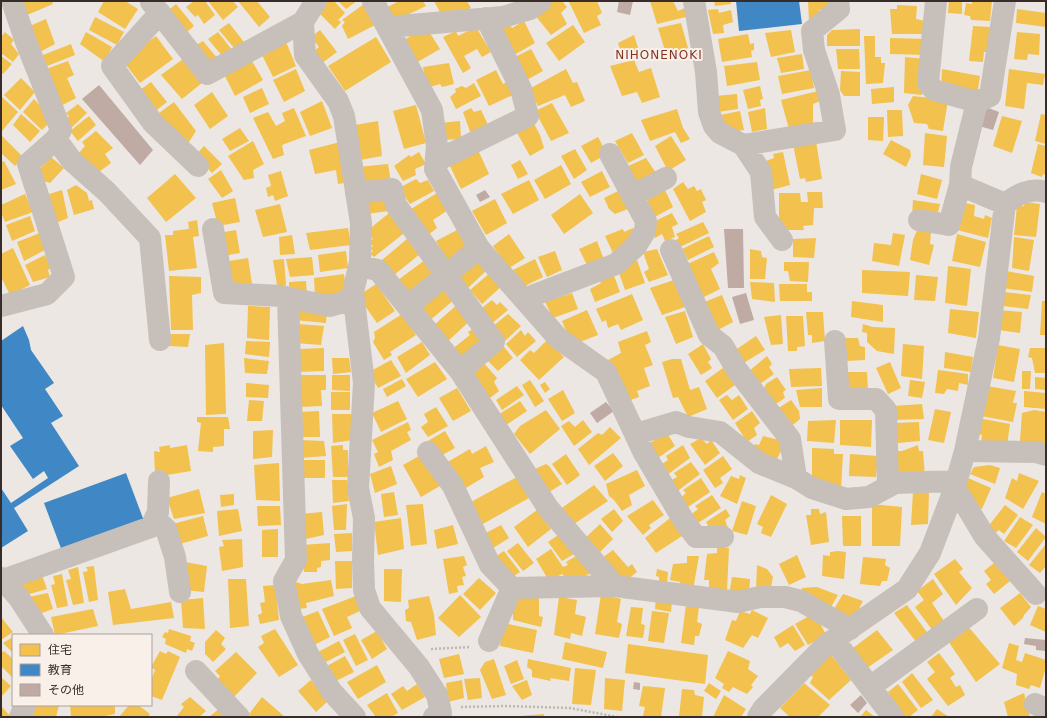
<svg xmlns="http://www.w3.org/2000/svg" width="1047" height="718" font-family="'DejaVu Sans','Noto Sans JP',sans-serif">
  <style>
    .homes { fill: #f2c14e }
    .schools { fill: #3f88c5 }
    .building { fill: #bfaaa4 }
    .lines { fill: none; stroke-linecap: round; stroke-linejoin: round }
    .path { stroke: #beb7b3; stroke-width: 2.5; stroke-dasharray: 2 2; stroke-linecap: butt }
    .minor { stroke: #c6bfba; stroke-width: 22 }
    .labels { text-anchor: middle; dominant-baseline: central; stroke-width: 4; stroke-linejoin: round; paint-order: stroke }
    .neighbourhood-label { font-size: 12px; letter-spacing: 1px; fill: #833524; stroke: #f9f1e9 }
  </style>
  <rect width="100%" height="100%" fill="#ece7e2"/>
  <path class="homes" d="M21 1H52L53 4 27 15Z
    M104 1H125L138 9 125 29 98 12Z
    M194 1H205L215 15 204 24 198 15 195 17 186 7Z
    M208 1H233L238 7 223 20Z
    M238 1H257L270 17 259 27Z
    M326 1H334L345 13 338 20 341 22 335 29 317 11Z
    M338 1H357L346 9Z
    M399 1H423L426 6 392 22 384 9Z
    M434 1H467L471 8 458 15 455 10 442 16Z
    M552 1H562L567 7 561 13 567 24 551 35 534 14Z
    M573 1H597L602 13 597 16 601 25 584 33 569 2Z
    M650 1H673L678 11 687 7 690 16 657 24Z
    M714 1H731V4L715 6Z
    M808 1H830V8L819 10 817 19 809 21Z
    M949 1H962V14L948 13Z
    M972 1H992L990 21 971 20 970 16 964 15 966 3 972 4Z
    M176 4 194 26 182 36 165 13Z
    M364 4 375 25 348 39 342 26 345 22 342 20Z
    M897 5 917 6 916 19 929 22 928 34H892L890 9H897Z
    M718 9 719 13 731 10 733 22 723 25 724 33 713 34 708 10Z
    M1017 9 1046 13V27L1016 23Z
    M95 17 124 32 117 45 89 30Z
    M46 19 55 44 36 54 25 28Z
    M524 21 535 43 514 55 497 27 508 22 512 28Z
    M229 23 244 42 235 49 219 30Z
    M681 23 688 48 666 54 658 28Z
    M573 25 585 42 559 61 546 43Z
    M973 26 990 27 988 52H984L983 62 969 61Z
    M476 27 491 52 482 57 477 49 464 56 471 68 463 73 443 37 456 31 458 36Z
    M860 29V46H827V35L832 30Z
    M320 30 337 52 322 63 313 52 319 47 311 37Z
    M428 30 440 49 414 64 400 43 418 31 422 35Z
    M791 30 795 52 771 57 765 33Z
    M5 32 14 40 11 44 19 54 13 62 1 53V37Z
    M86 32 112 47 105 62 80 44Z
    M218 32 232 50 223 57 208 39Z
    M1017 32 1040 34 1039 55 1028 54 1027 60 1014 59Z
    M748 34 750 44 754 43V50L751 51 752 57 722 62 718 39Z
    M634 35 639 51 622 55 618 43Z
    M156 36 173 59 140 83 123 61Z
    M864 36H875V57H881V63H885L883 83 866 84Z
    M376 37 391 62 345 91 328 66Z
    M890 38 928 39 927 55 890 54Z
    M203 41 218 59 208 65 193 47Z
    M286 42 296 66 273 77 261 53Z
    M71 44 75 55 42 68 38 57Z
    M531 49 543 71 523 82 511 59Z
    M836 49H859L860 69H838Z
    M802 54 804 69 781 73 777 58Z
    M1 56 12 64 3 74 1 73Z
    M905 57 925 59 922 95 904 93Z
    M183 59 202 83 182 99 161 75Z
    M634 60 639 72 651 68 660 97 642 103 637 92 622 96 610 66Z
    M68 61 74 75 67 78 76 98 57 108 46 69Z
    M252 61 263 80 235 96 224 74Z
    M757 62 760 80 727 86 724 66Z
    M449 63 454 84 442 87 440 84 427 88 423 67Z
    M296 69 305 91 284 102 273 80Z
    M566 69 573 83 577 82 585 101 571 107 565 95 538 106 529 89Z
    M942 69 980 76 977 95 941 87Z
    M1009 69 1045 74 1043 85 1027 83 1024 109 1005 106Z
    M496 70 503 84 508 81 515 94 489 106 476 80Z
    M811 70 814 88 782 94 778 76Z
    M841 71 860 72V96H844L840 90Z
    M21 78 35 92 20 110 4 95Z
    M151 82 167 102 153 113 137 92Z
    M474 83 481 96 456 109 450 97 456 92 455 89 462 86 466 88Z
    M760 86 763 99 760 100 761 106 748 109 743 90Z
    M894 87V102L872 104 871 89Z
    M262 88 269 104 250 113 243 97Z
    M818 91 820 101 813 104V124L789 129 781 100Z
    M212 92 228 116 210 129 194 105Z
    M737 94 738 109 718 112 715 96Z
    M913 96 948 100 943 131 929 129 927 124 914 123 908 105Z
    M2 97 18 112 2 131 1 98Z
    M34 99 42 108 48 124 42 130 23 112Z
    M322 101 332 128 310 136 300 112Z
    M174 102 196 131 189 142 182 147 155 116Z
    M552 103 569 133 551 141 535 111Z
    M78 104 87 113 70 129 64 122 69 116 66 113Z
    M416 105 426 143 404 149 393 111Z
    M294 108 306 136 282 145 284 155 273 159 253 118 268 112 276 126 285 121 282 113Z
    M471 108 474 112 481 110 490 129 472 137 463 112Z
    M765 108 767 129 752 132 748 112Z
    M677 109 683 128 690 139 681 143 675 132 650 141 641 120Z
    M887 110H902L903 136 888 137Z
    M740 111 744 130 729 132 720 115Z
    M21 114 40 131 30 142 13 125Z
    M1041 114 1046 115V144L1035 141Z
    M89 116 96 125 78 141 70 131Z
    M1002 116 1022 121 1012 153 993 146Z
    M868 117H884L883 141 868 140Z
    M378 121 382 156 360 160 355 125Z
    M460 121 461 139 442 140 440 123Z
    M533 122 540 135 544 148 530 156 516 131Z
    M240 128 249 141 230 151 222 139Z
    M96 131 113 148 105 154 111 163 99 172 79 153 85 146 82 142Z
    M632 133 644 155 628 163 615 141Z
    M925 133 947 136 944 167 923 165Z
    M1 135 23 157 15 166 1 153Z
    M671 136 686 160 668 171 655 146Z
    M598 137 607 154 591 163 581 146Z
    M891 140 910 150 911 156 906 167 883 154Z
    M253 141 264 164 253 170 254 178 244 180 228 156Z
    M816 141 822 179 806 182 805 178 800 179 793 144Z
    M340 142 349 182 338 184 336 170 315 174 309 150Z
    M1038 144 1046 146V175L1043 174 1042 177 1031 173Z
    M204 146 222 164 212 173 195 156Z
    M575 149 587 170 574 179 561 156Z
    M478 150 489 174 461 189 449 164Z
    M419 152 426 164 415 169 416 175 403 181 394 166 409 155 411 157Z
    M783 152 790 185 771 190 766 161 774 158 773 154Z
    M51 157 64 168 50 183 40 180 37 172Z
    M646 158 656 173 635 185 624 168Z
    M520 160 528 174 518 179 511 165Z
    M4 161 16 184 1 190V162Z
    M388 164 391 182 362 186 358 167Z
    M561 165 571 184 545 199 534 180Z
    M221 170 233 191 222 198 208 179Z
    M281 171 288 196 275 201 273 195 268 197 266 188 271 186 268 175Z
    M602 171 610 187 590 197 581 182Z
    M175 174 196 198 166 222 147 198Z
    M921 174 942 180 937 199 917 194Z
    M416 179 420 183 428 180 434 191 410 204 399 188Z
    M529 180 539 200 513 214 501 194Z
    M683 182 688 189 694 186 697 191 701 189 706 200 702 202 706 212 690 221 673 189Z
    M76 185 87 193 89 201 92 200 94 209 74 215 67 190Z
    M664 188 673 207 653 218 644 203 648 201 645 198Z
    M62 190 68 218 56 223 46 195Z
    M618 191 628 209 615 214 609 209 604 198Z
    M807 192H822L823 208H814L813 225 803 226 804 230H782L779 219V193H800L801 202H808Z
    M437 193 448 210 433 220 437 228 428 235 411 209Z
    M25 194 33 212 5 222 1 212V205Z
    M386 194 388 211 367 214 364 197Z
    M580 194 593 213 564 234 551 215Z
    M235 198 240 222 218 226 212 203Z
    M495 199 507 223 486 235 472 211Z
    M913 200 940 204 936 220 912 216Z
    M1025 202 1040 204 1036 237 1014 235 1017 206H1024Z
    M964 203 975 205 974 216 984 219 985 215 992 218 988 238 957 230Z
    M280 204 287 232 263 237 255 210Z
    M393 210 408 230 374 257 370 254 373 251 370 248 373 246 369 242 373 239 369 236 368 230Z
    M672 213 678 224 672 227 675 237 665 241 662 234 655 238 651 233 657 220Z
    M30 216 35 231 12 241 6 225Z
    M197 220 199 236 193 237 197 268 169 271 165 235H173V231L189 229 188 222Z
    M703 222 709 233 680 247 676 240 679 238 676 234Z
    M348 228 351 245 310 250 306 233Z
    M633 228 635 234 614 255 605 236 623 229 624 232Z
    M459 229 469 248 448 262 436 241Z
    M236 230 240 253 223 256 218 233Z
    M917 230 931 232 930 244 934 245 929 265 910 260 913 240Z
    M40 233 45 250 24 261 17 242Z
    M893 233 905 235 899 266 872 261 874 243 891 245Z
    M413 234 420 254 394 275 382 260Z
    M509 234 525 258 509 268 493 246Z
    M957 234 986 242 980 267 952 261Z
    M292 235 295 254 280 255 279 237Z
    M709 236 714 247 688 260 682 249Z
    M1014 237 1034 240 1029 271 1012 268Z
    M816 238 814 258 793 257V239Z
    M597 241 604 260 588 267 579 249Z
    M13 248 30 285 10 295 1 277V254Z
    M657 249 668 275 649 282 644 272 649 269 643 252Z
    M750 249 761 251 762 257 767 258 765 279H750Z
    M346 251 348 268 320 272 318 255Z
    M555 251 562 270 547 277 538 257Z
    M714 252 719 263 711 269 720 289 700 299 685 265Z
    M45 255 51 268 48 270 50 277 33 282 25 265Z
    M312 257 314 275 290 277 286 259Z
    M476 257 487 270 468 288 452 277Z
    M248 258 253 290H245V283L227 284 223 262Z
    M284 259 286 285H277L273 260Z
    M535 259 543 277 525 286 513 270Z
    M425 260 437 275 411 297 398 280Z
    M637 260 645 283 625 290 619 273 620 268Z
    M784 262H809L808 282 790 281 788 271H784Z
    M948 266 971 269 967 306 945 303Z
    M862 270 910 272 908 296 862 293Z
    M1006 271 1034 276 1032 292 1002 288Z
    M491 272 503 285 482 304 470 290Z
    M613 273 620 292 595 302 590 289 601 283 599 279Z
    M344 274 346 292 320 297 315 295 314 278Z
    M916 275 938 277 935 301 914 300Z
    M169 276 201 277V293L192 295 193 330H171Z
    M674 280 685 307 662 315 650 288Z
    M306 281 307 293H289V282Z
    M750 282 774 283 775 302 752 299Z
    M443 283 455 299 428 322 414 305Z
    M376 284 395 311 377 323 358 296Z
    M779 284H807V292H812V301H780Z
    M1003 292 1031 295 1028 309 1003 306Z
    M572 293 578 309 553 318 545 302Z
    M632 294 643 320 621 330 618 324 608 328 606 320 602 322 596 309Z
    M722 295 733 322 714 332 702 303Z
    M492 300 497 305 500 302 508 310 490 325 478 311Z
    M852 301 883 305V322L851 317Z
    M1042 301H1046V335H1040Z
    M459 303 473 318 448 341 434 325Z
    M248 306 270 307 269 340 247 338Z
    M950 309 979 312 976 338 948 333Z
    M293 310 327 311 326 323 294 320Z
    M587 310 598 335 577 343 568 336 562 321Z
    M1000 310 1022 312 1020 333 999 330Z
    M685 311 693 337 676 344 665 317Z
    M806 312H823L825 341 812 343V335H808Z
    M402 314 416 335 390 352 392 355 384 360 373 342 375 338 374 332Z
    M508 314 521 326 505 341 492 327Z
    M781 315 783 344 771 345 764 317Z
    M786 316H803L805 346 797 347V351H788Z
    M297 324 324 326 321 345 295 343Z
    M863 324 873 327 895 328 894 354 877 351 867 342V333L862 332Z
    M477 326 483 345 462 362 451 350 470 335 468 332Z
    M521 330 525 336 528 332 536 341 517 357 506 344Z
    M647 331 651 342 645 345 653 365 644 368 650 386 637 391 639 397 625 402 608 360 621 353 618 342Z
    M168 334H190L188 347 169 346Z
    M756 336 765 350 742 364 734 351Z
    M844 338H858L860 346 865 347V360L846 361Z
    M547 340 564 357 539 380 520 360 530 350 534 353Z
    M246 341 270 342 269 357 245 354Z
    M422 342 430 355 406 373 397 357Z
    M224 343 226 414 206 415 205 345Z
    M501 343 513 358 498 371 484 357Z
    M703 344 711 359 708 362 712 368 701 375 688 354Z
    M903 344 924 346 922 379 901 376Z
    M998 345 1020 349 1014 382 993 378Z
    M324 348V371L298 372 299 349Z
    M1030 348H1046V373H1035L1032 358 1028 357Z
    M945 352 973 357 971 372 944 368Z
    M767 356 772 364 769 367 774 374 757 386 748 372Z
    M244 358 269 361 267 374 245 373Z
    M332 358H349L351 372 333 374Z
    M672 359H681L690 390 699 387 707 409 688 417 678 397 673 398 662 362Z
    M391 360 401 376 378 388 369 372Z
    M482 361 497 378 494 382 499 391 490 398 468 372Z
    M435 362 447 379 418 397 406 379Z
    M890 362 901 388 888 394 876 368Z
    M723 368 735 385 717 398 705 381Z
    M821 368 822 386 791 387 789 369Z
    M938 370 968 374V385L959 383 958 391 947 389 944 394 935 393Z
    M1022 371H1031L1030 389H1022Z
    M845 372H867L868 392H846Z
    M299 375H326V390H321L322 406 300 407Z
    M332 375H350V391L332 390Z
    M777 377 786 390 783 392 785 398 771 407 762 393 766 384Z
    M1035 377 1046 378V390L1035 389Z
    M402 379 406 386 387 397 383 389Z
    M530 380 544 401 535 407 522 385Z
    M910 380 925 382 922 398 908 396Z
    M545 382 550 389 545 393 540 385Z
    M246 383 269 385 268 398 246 397Z
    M517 386 524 395 502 410 496 400Z
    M987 386 1016 391 1013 403H1017L1013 422 981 416Z
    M457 388 471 411 453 421 439 398Z
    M822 388V407H800L796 390Z
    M563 390 575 413 562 421 548 399Z
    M1024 391 1046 393V409L1024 407Z
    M331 392H350V410H331Z
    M727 395 732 400 739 395 748 409 733 420 719 400Z
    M249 400 264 401 262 421H247Z
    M791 400 799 411 800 419 789 428 774 411Z
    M398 401 407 419 381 432 372 413Z
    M520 401 527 411 506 425 498 415Z
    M922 404 924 419 894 420 893 406Z
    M436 407 448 426 428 437 421 427 428 422 424 414Z
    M935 409 951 412 944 443 928 440Z
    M546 410 560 429 530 454 514 434 520 426Z
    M1034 410 1046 412V447L1027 445 1026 441H1020L1022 413Z
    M319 411 320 437H300L299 412Z
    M752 411 760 423 754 428 757 435 747 442 735 423Z
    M332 414H351L353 440 333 443Z
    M197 417H228L230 429H224V446L213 447V452L198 451 201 423 197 422Z
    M978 418 1010 424 1007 445 981 442 982 435 976 434Z
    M583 420 592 432 574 446 561 426 569 421 575 427Z
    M836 420 834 443 807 441 808 421Z
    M840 420H872L871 447 840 445Z
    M408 422 411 430 407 432 411 440 391 451 393 460 379 467 374 454 378 452 372 440Z
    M919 422 920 441 898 443 895 423Z
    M610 427 621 438 589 465 578 449 598 433 602 435Z
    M273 430 272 457 253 459V431Z
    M445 431 455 448 437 458 426 442Z
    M667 433 675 446 655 460 646 445Z
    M763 436 779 440 784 445 775 463 752 453 755 444 759 445Z
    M701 438 707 444 711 440 720 453 705 465 690 444Z
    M299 440 324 441 326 456 300 458Z
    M170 445V448L187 445 191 471 167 475 155 474 154 451 160 452 159 447Z
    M343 445V450H348V477H333L331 446Z
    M683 445 690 458 667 475 659 466 668 460 666 456Z
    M918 445 919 451H923L925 477 897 478 895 451H902Z
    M486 446 494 462 480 468 484 477 461 491 444 464 470 449 472 454Z
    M812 448 834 449V454H843L841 490 812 484Z
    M613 453 623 466 605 481 594 466Z
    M566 454 580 475 567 485 552 464Z
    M850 454 878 456 876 477 849 476Z
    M419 456 440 486 421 497 403 465Z
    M723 456 732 469 720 478 723 483 715 488 703 470Z
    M300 460H325V478H300Z
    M691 462 700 474 675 493 668 482 677 477 674 473Z
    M279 463 280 501 256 500 254 465Z
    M546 464 549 466 562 484 546 494 535 469Z
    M990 465 1000 468 995 484 970 474 974 467Z
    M391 466 397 484 375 493 370 474Z
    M637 470 645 486 629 495 632 505 622 511 614 500 609 496 606 484Z
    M1019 473 1039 481 1023 509 1005 498 1012 478 1017 481Z
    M740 475 746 478 737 504 720 496 731 476 739 479Z
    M517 477 529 498 481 525 469 503Z
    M701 478 710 492 685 509 679 499 686 493 683 490Z
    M968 478 991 488 982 509 973 504 963 491Z
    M332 480H347L349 501 333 503Z
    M594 485 608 501 571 526 559 510Z
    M199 489 205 513 174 519 167 498Z
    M394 492 398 515 384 517 381 494Z
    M913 492H929L928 524 911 525Z
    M1042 492 1046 494V524L1032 517Z
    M234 494V505L221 507 220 495Z
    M712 495 721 508 695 525 689 516 698 509 695 506Z
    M771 495 787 504 771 537 761 533 763 527 757 524Z
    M653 500 664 515 649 525 651 528 643 535 627 516Z
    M742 501 756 506 747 535 732 531Z
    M347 504 346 530H334L332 506Z
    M423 504 427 544 411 546 406 505Z
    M872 504 902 507 900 546H872Z
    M1005 505 1018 515 1004 534 999 530 994 534 987 528Z
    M257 506H280L281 525 258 526Z
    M238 509 242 531 219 536 217 511Z
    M614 509 623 521 612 532 601 519Z
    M726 509 730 516 725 520 728 528 704 529 708 525 706 522Z
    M811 509H819L820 514 826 512 829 542 811 545 806 515H811Z
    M537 510 551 529 528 547 514 527Z
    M322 512 324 535 301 540 300 514Z
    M203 516 208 536 176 545 169 525Z
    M842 516H861V546H843Z
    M1020 517 1033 525 1016 548 1004 541Z
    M401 518 404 549 378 555 374 522Z
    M670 518 682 536 656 553 645 538Z
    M600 524 613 539 596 556 582 541Z
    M453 525 458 544 437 549 434 530Z
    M501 525 509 538 490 550 482 535Z
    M1036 528 1046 537 1028 561 1017 552Z
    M278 529V557H262V530Z
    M352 533V551L336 552 334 534Z
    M561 533 574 554 562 561 548 542Z
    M242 539 243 567 222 571 219 547 224 546 222 540Z
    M330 543V560L321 561V567L317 568V572H304L302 545Z
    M518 543 534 563 523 571 507 551Z
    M1046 544V566L1040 573 1029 565Z
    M717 547 729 548 727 591 709 588V580H704L707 554 717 553Z
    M551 549 563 567 568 565 566 562 576 556 591 573 573 582 568 581 562 574 549 581 536 559Z
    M613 550 628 567 632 564 637 572 623 583 602 558Z
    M504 551 520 572 509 579 493 558Z
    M838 551 846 552 844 579 822 576 823 555 830 556V552Z
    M797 555 806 577 789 585 779 564Z
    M464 556 467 565 463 567 466 576 462 577 464 585 457 586 458 592 449 594 443 559Z
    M687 556H699L693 590 681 588 680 582 670 580 673 564 687 563Z
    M863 557 886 559 885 565 890 568 887 581H882L880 586 860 584Z
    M955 559 963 569 959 572 972 588 956 605 934 574Z
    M335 561H352V588L336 589Z
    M185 562 207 566 204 592 184 590Z
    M994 563 1010 581 994 594 986 584 991 580 984 571Z
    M757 565 767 569 773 577 770 592 756 590Z
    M94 566 98 600 89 602 83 572 88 571 86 567Z
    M78 567 84 603 73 605 66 580 71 579 68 570Z
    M384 569H402L401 602 384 601Z
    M657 569 668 572 667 585 659 583V577L656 576Z
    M62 574 68 606 57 608 51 585 55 584 53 576Z
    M42 575 47 589 26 595 20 580Z
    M732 577 750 579 749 595H729Z
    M479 578 496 593 480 610 463 594Z
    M228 579H246L249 626 230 628Z
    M933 579 943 594 932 603 944 621 933 631 915 607 924 600 917 591Z
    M331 580 334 596 306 603 307 608 298 609 293 581 302 584Z
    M275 585 279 620 260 624 258 615 262 613 260 603 265 602 263 586Z
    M817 587 838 595 828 612 799 595 802 588Z
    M125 589 131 609 171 602 174 618 113 625 108 592Z
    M48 593 53 609 39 614 28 597Z
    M1020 593 1031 607 1024 615 1023 618 1014 626 1000 608Z
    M601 594 621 599 617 622 622 624 619 638 595 634Z
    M843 594 863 601 850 626 831 614Z
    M460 595 481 617 459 637 438 618Z
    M356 596 362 610 347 617 352 628 334 636 322 609Z
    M429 596 434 615 436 635 417 640 411 622 406 621 405 610 409 608 408 600Z
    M513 597 539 598V616L543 617 541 627 513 620Z
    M559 597 577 600 575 614 586 617 582 636 571 633 570 639 554 635Z
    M203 598 205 629 183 628 181 600Z
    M656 598 672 601 671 612 655 609Z
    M686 605 699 607 697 622 702 624 699 636H695L694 645 681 643Z
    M907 605 929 635 917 643 894 613Z
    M1038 606 1046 609V632L1030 625Z
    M631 607 643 608 641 624 645 625 643 638 626 636Z
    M93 609 98 626 55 635 51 617Z
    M752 610 768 618 758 638 752 635 743 648 725 640 732 620 736 621 740 611 750 614Z
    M318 611 330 637 310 647 297 619Z
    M652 611 669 613 664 643 648 641Z
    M811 615 815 622 820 623 826 635 808 645 795 624Z
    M1 617 13 632 1 640Z
    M503 623 537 630 533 653 500 646Z
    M966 624 1000 664 976 682 948 641Z
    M793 625 805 645 795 651 788 643 780 648 774 637Z
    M169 629 191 636 190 641 195 643 192 651 187 649 186 653 165 644 166 639 162 637 165 632 168 633Z
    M275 629 298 665 279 677 258 647 264 643 261 636Z
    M216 630 225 638 221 644 226 649 213 662 205 654V642Z
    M877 630 893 650 867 668 853 648Z
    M377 631 387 649 372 659 361 640Z
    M355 634 368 660 356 666 343 640Z
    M13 637V653L3 643Z
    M339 641 345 652 324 663 318 652Z
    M565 642 607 652 603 668 562 659Z
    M1009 643 1019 646 1016 660 1022 662 1025 653 1046 660V667L1040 688 1031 685 1029 689 1016 685 1017 674 1002 668Z
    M628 644 708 655 705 684 625 673Z
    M4 651 13 659V678L1 666V653Z
    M160 651 166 654 168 651 180 657 162 700 151 696V681L155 670 151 667Z
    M728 651 750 661 748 669 758 676 751 685 753 687 747 694 733 687 729 692 722 688 724 684 715 678Z
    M236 652 257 673 234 697 217 680 220 676 215 671Z
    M829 652 851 680 829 700 810 683 813 677 808 673Z
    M939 653 955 674 950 678 956 687 960 685 965 695 948 706 927 679 935 672 927 662Z
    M459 654 464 674 444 678 439 659Z
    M345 656 354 672 336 681 327 666Z
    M494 659 506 695 492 699 480 670 485 662Z
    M528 659 571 668 569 681 550 678 551 681 532 677V670L527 667Z
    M517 660 524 679 511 684 504 666Z
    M377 665 386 682 358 699 347 682Z
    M575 668 596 670 591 705 572 704Z
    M912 673 933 700 921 708 902 682Z
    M1 677 11 686 1 697Z
    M480 678 482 698 468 700 464 679Z
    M605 678 625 680 622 711 604 709Z
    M311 680 328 701 316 712 298 691Z
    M462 680 464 698 448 702 446 683Z
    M527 680 532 695 522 700 512 686Z
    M709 683 721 691 716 699 704 691Z
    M804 683 830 705 818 717H790L780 708Z
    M417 684 425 697 402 710 391 694 403 686 407 691Z
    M898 684 918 710 909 717H903L888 692Z
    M643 686 665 688 661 717 643 716 645 707 639 706Z
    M682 689 694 690 695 695 704 697 702 716 679 717Z
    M387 693 398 713 391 717H376L367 705Z
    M1024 693 1030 717H1008L1004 702Z
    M724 695 746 709 741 717H713Z
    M190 697 206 711 199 717H176L184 707 181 704Z
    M262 697 285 717H252L249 714Z
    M36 705H59L56 717H32Z
    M70 705H115V714L100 717H71Z
    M129 705H138L150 714 148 717H119Z
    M1 706 11 717H1Z
    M219 709 226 717H209Z
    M937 709 949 717H931Z
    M866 710 875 717H860Z
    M544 714V717H520V716Z"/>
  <path class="schools" d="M736 1H799L802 24 739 31Z
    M23 326 29 340 31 350 54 383 45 389 63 416 51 423 79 466 14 508 28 531 1 548V488L11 503 48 478 44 471 33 479 10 446 23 438 1 405V341Z
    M126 473 144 521 62 551 44 503Z"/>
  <path class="building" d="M619 1H633L630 15 617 12Z
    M99 85 153 150 140 165 82 99Z
    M986 107 999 112 993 130 979 126Z
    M485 190 490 197 480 202 476 195Z
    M724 229H743L744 288H728Z
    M746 293 754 320 740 324 732 297Z
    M606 402 614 411 597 423 590 413Z
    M1025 638 1046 640V651L1036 650V646L1024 644Z
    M634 682 640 683V690L633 689Z
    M861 695 867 703 858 713 850 705Z"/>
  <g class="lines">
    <path class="path" d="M431 649 471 647
      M461 707 506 706 570 708 617 717"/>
    <path class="minor" d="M12 1 26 42 61 130 56 139
      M316 1 303 22 305 55 338 101 344 116 361 223 360 262 353 292 364 383 358 488 364 518 363 560 364 590 370 608 419 667 437 695 441 713 434 717
      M373 1 432 110 437 146 435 169 479 248 558 338 606 372 644 453 684 521 696 537H723
      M694 1 706 72 709 112 714 126 720 133 743 145 761 172 765 217 782 240
      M936 1 928 83 934 90 977 102
      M151 2 207 74 303 22
      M160 13 112 66 153 123 198 166
      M388 27 503 17 530 9 541 1
      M743 145 835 130 829 95 814 50 812 31 839 9 838 1
      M436 161 528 116 521 89 486 18
      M960 185 961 167 977 102 990 96 1005 1
      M356 193 392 189 396 205 494 342 460 371
      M632 196 666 178
      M919 220 949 225 960 185 1005 204
      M213 229 224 293 282 296 288 298
      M671 250 709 335 723 346 737 370 790 439 796 478
      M359 266 378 270 460 371 548 508 615 586
      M354 299 330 306 288 298 296 560 284 581 291 616 308 654 332 692 355 717
      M524 299 616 264 636 246 645 231 646 221 610 154
      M1 306 47 294 64 277 28 164 56 139 72 161 107 192 150 238 160 340
      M408 306 479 248
      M835 341 839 399H876L886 410 888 487
      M636 434 676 422 689 427 720 432 759 463 796 478 812 488 846 499 869 497 895 483 957 481
      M965 451 1036 452 1046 455
      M428 452 453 486 490 565 512 588 615 586 738 602 760 597H785L801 601 850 629
      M954 490 962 499 985 537 1036 594
      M155 519 166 529 175 557 180 592
      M1 578 19 598 43 635
      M3 580 151 527 158 512 159 481
      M834 640 893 717
      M489 641 512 588
      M196 671 239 717
      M870 687 977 609
      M1035 704 1046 709
      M20 717 25 705
      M758 717 763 709 826 645 907 589 930 553 954 490 965 451 989 338 1005 204C1017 195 1030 187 1046 192"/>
  </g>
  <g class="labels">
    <g class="neighbourhood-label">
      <text x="659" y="55">NIHONENOKI</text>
    </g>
  </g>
  <rect width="1047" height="718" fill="none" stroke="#372c29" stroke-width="4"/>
  <rect x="12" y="634" width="140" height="72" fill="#f9f1e9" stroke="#aba29c"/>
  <rect x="20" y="644" width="20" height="12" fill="#f2c14e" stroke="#aba29c"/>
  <text x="48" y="654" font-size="12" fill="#372c29">住宅</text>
  <rect x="20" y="664" width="20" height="12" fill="#3f88c5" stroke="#aba29c"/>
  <text x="48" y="674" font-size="12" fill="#372c29">教育</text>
  <rect x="20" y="684" width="20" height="12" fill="#bfaaa4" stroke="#aba29c"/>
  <text x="48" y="694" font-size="12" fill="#372c29">その他</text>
</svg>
